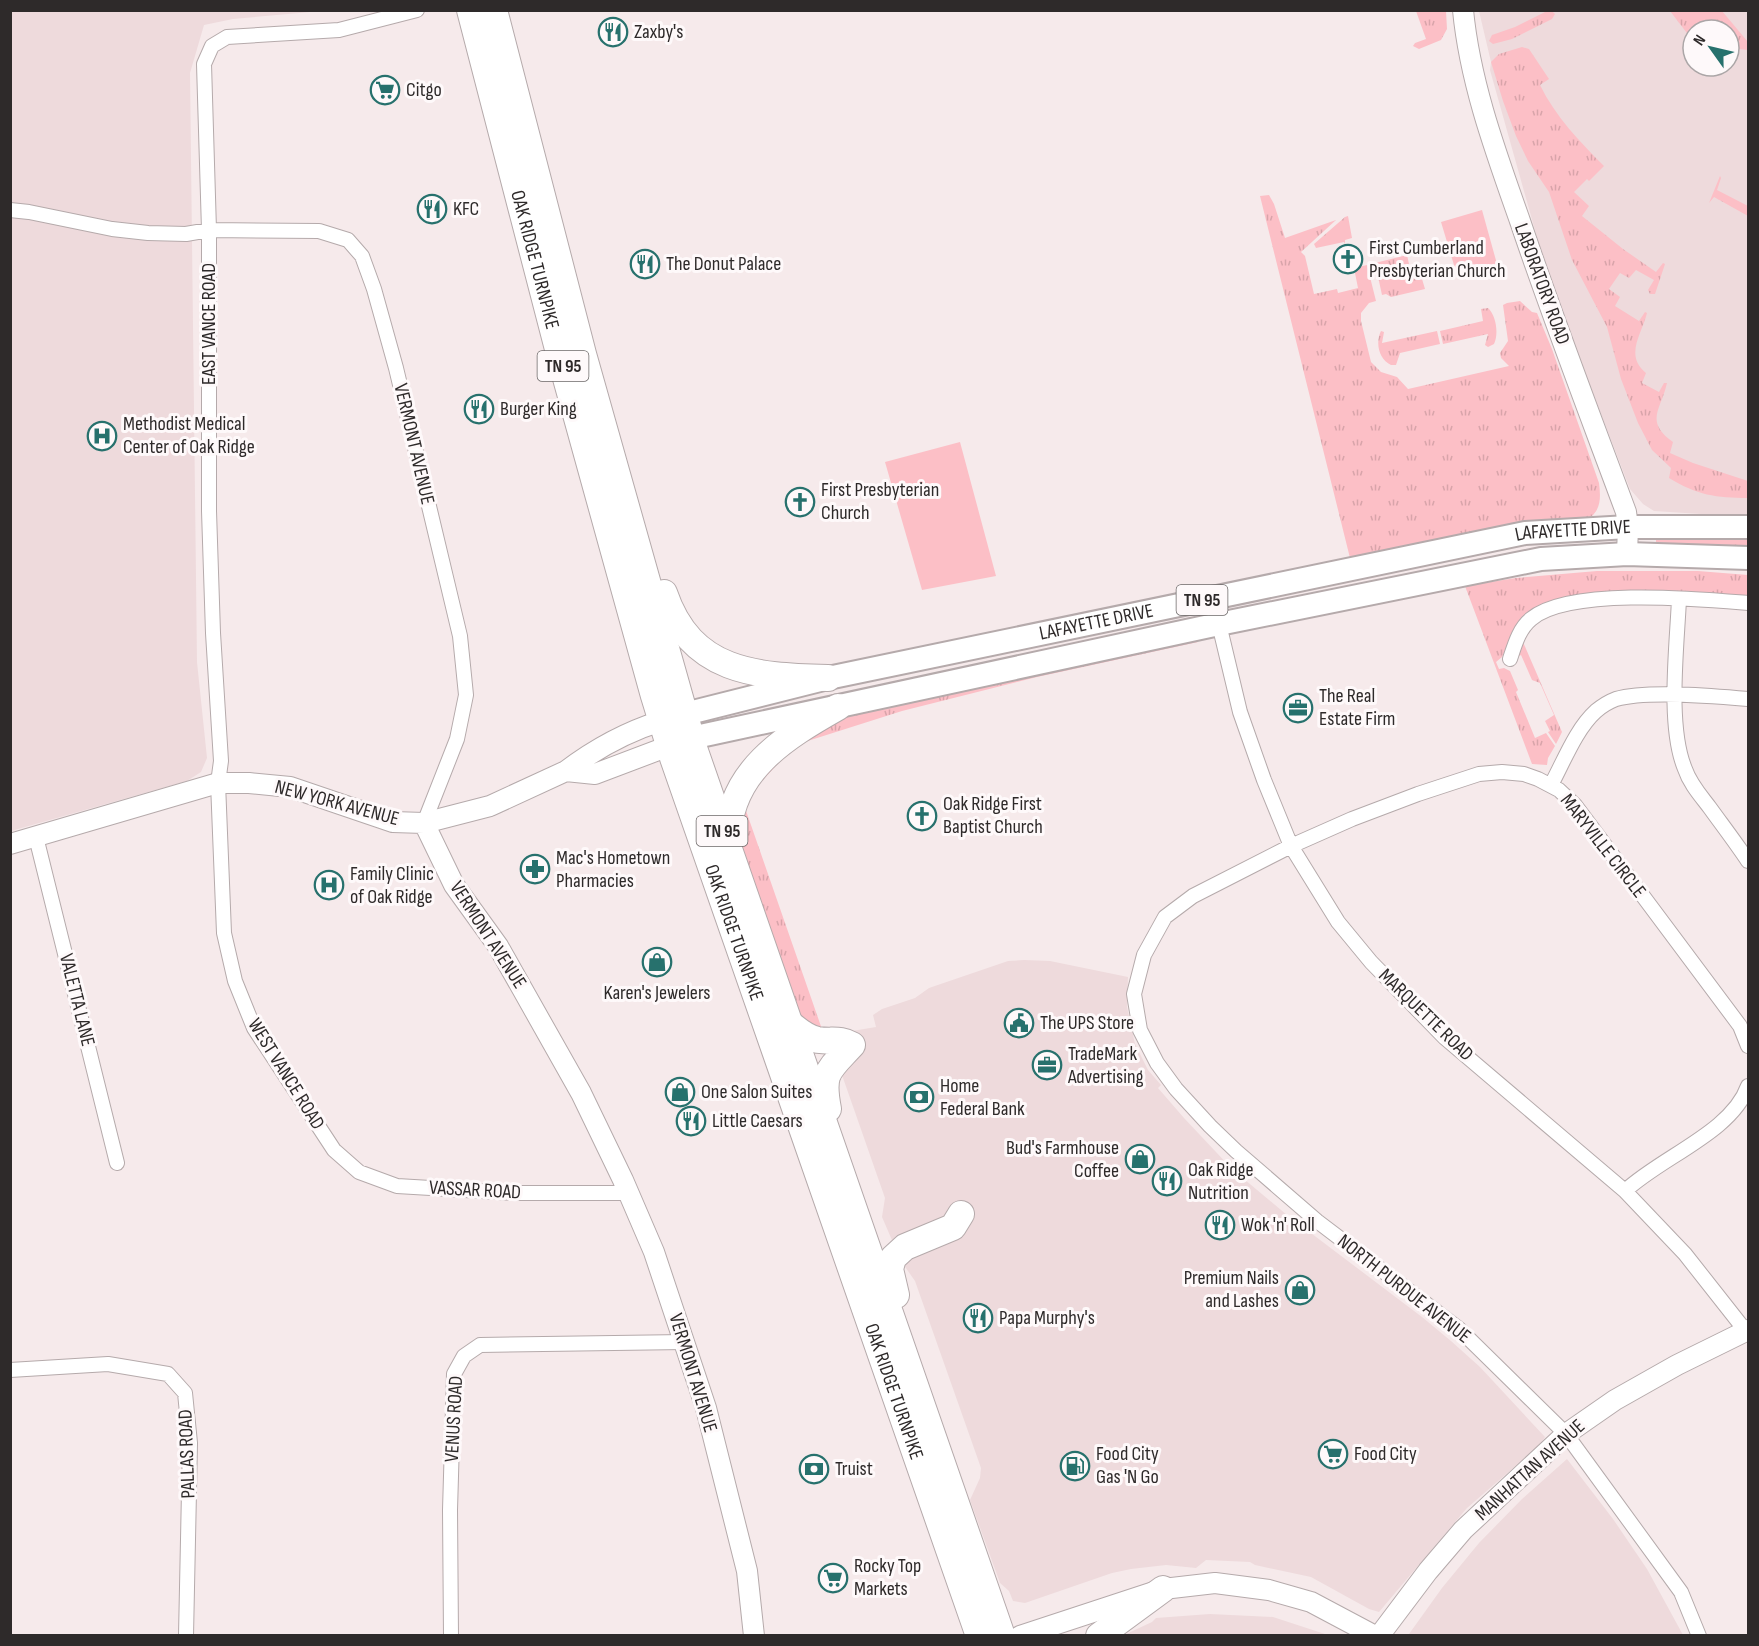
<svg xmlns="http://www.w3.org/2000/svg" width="1759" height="1646" font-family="'Sofia Sans Condensed',sans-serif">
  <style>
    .built { fill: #eedadc; fill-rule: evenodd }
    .grass { fill: url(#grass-tufts) }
    .park { fill: #fcbfc6 }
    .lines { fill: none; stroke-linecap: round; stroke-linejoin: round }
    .street-casing { stroke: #b5aaab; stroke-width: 16 }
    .secondary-casing { stroke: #b5aaab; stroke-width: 22 }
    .primary-casing { stroke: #b5aaab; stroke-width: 26 }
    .highway-casing { stroke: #b5aaab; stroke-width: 28 }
    .street { stroke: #fff; stroke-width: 14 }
    .secondary { stroke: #fff; stroke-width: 20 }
    .primary { stroke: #fff; stroke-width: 22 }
    .highway { stroke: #fff; stroke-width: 26 }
    .labels { text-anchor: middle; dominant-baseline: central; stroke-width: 6; stroke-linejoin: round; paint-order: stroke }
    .shield { fill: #fef9fa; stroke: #6c6868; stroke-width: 1.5 }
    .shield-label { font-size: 18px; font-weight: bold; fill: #2e2a2a }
    .poi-label { font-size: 20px; fill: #2e2a2a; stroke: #fef9fa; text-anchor: start }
    .street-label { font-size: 20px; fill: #2e2a2a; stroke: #fef9fa }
  </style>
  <defs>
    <pattern id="grass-tufts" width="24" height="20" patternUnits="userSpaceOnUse" patternTransform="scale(1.5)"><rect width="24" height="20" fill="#fcbfc6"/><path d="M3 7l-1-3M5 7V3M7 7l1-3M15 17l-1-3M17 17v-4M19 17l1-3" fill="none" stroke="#d8a4aa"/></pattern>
  </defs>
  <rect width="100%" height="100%" fill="#f6eaeb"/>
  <path class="built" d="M11 11H322L233 19 204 25 190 73 197 662 207 758 201 772 187 781 11 831Z
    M1479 11H1748V517L1654 511 1643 504 1630 489 1577 352 1540 248 1490 70 1491 62ZM1693 30H1729V66H1693Z
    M1024 960 1050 961 1128 977 1127 1007 1135 1044 1148 1070 1161 1085 1158 1088 1184 1118 1232 1169 1287 1215 1422 1317 1451 1341 1480 1367 1545 1437 1540 1445 1467 1508 1379 1612 1369 1609 1311 1577 1255 1565 1250 1562 1206 1560 1196 1568 1166 1565 1131 1569 1112 1573 1025 1603 1013 1601 1009 1591 1000 1583 970 1500 980 1478 981 1468 915 1281 901 1261 882 1217 885 1198 828 1035 876 1027 873 1015 882 1009 915 998 929 988 1008 961Z
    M1567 1459 1613 1519 1647 1569 1683 1635 1411 1636 1409 1634 1442 1588 1479 1543 1522 1499Z
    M1210 1614 1273 1617 1328 1635H1124L1152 1622 1156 1618Z"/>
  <path class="grass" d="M1549 10 1552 11 1555 14 1552 19 1512 39 1493 44 1489 41 1492 35 1515 27Z
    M1416 11H1446L1447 29 1441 40 1419 49 1413 46 1415 43 1426 39Z
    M1670 11H1722L1748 42V50L1729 48V30H1693V41Z
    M1522 47 1529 49 1549 79 1540 85C1555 116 1580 142 1604 166L1589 181 1587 179 1574 192 1589 206 1582 216 1623 249 1656 272 1663 263 1665 264 1655 294H1650L1648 290 1654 280 1636 270 1629 278 1620 273 1609 289 1620 297 1615 306 1639 321 1645 312 1647 313C1642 334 1624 355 1646 373L1642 383 1659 392 1664 383H1667C1661 410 1644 421 1673 442L1670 453 1693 463 1748 481V498C1716 498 1697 495 1669 478L1671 468 1652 450 1638 423 1621 379 1607 327 1572 260 1549 192 1528 161 1516 136 1503 101 1491 62 1499 54Z
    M1720 176 1721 178 1717 190 1748 206V216L1714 197 1709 203Z
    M1269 195 1274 204 1285 238 1336 220 1301 252 1305 256 1314 294 1337 289 1338 293 1358 288 1354 268 1367 265 1376 301 1369 303 1361 313V321L1371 362 1381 372 1397 377 1408 389 1509 366 1501 358 1500 353 1508 341 1503 305 1507 303 1520 301 1532 312 1537 313 1552 349 1599 483C1601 499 1601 511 1587 520L1350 558 1260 196Z
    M1348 216 1352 238 1345 240V244L1344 242 1316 248 1314 244 1345 217Z
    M1407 255 1411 273 1420 272 1425 289 1391 297 1386 294 1382 295 1375 263Z
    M1488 308C1496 315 1499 334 1494 344L1488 347 1485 345 1488 334 1443 344 1440 331 1483 321 1481 309Z
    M1381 331 1384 332 1382 343 1437 331 1440 344 1400 353 1396 365H1391C1379 359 1375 343 1381 331Z
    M1656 536 1748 540V546L1656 548Z
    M1597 571H1698L1748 575V597L1617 592 1575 596 1516 628 1502 657 1496 662 1499 669 1504 668 1510 671 1518 690 1516 692 1535 738 1546 733 1555 746 1548 758 1547 765 1532 764 1465 586 1516 578Z
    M1190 640 1198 642 1037 677 902 711 795 745 762 781 756 776C779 748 807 731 840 718Z
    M1523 642 1562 732 1556 744 1548 732 1550 731 1545 721 1554 715 1540 683 1532 680 1521 655 1517 657Z
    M743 802 824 1035 804 1026 741 859 737 820Z"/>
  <path class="park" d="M1482 210 1497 264 1457 275 1441 222Z
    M960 442 996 576 922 590 885 462Z"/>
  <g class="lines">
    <g class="street-casing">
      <path id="street" d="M417 10 339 30 227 37 212 46 204 64 209 230V511L213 633 221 761 218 783 224 933 235 981 254 1028 334 1150 359 1172 397 1186 515 1193H628
        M10 210 29 212 112 229 148 233 186 234 209 230 319 231 348 240 362 256 374 289 396 368 460 636 466 695 457 739 424 823
        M1679 599C1677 646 1667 726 1685 769 1690 784 1701 796 1710 808 1723 826 1736 843 1748 861
        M1219 624 1240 712 1264 780 1291 846 1338 922 1371 962 1445 1038 1625 1191 1685 1254 1748 1334
        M1510 659C1515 644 1519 629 1531 619 1569 587 1699 599 1748 603
        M1551 785C1564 761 1576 729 1596 711 1602 706 1608 702 1616 699 1647 690 1715 696 1748 699
        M36 837 117 1163
        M1625 1191C1661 1157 1732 1132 1748 1086
        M10 1370 108 1364 168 1374 185 1393 190 1443 186 1636
        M451 1636 450 1510 454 1374 464 1356 480 1345 685 1342
        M1699 1636 1681 1592 1566 1434 1458 1328 1317 1221 1236 1151 1210 1126 1176 1089 1157 1063 1140 1030 1134 994 1144 955 1165 917 1193 896 1291 846 1352 819 1418 794 1479 774 1502 772 1524 774 1538 779 1559 790 1575 805 1740 1026 1748 1046"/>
    </g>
    <g class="secondary-casing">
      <path id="secondary" d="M1463 10C1470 83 1496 153 1520 221 1553 319 1590 415 1626 512L1628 527 1627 554
        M566 771C595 749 626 732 661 721
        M424 823 454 885 498 946 581 1093 623 1180 654 1252 706 1408 747 1571 754 1636
        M10 844 218 783H249L290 787 393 822 424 823 490 806 566 771 595 774 682 741
        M1020 1636 1163 1589 1215 1583 1269 1590 1311 1602 1375 1636
        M1379 1636 1428 1571 1463 1530 1566 1434 1615 1400 1677 1365 1748 1330"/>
    </g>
    <g class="primary-casing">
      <g id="primary">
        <path id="s1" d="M669 718 828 678 1525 533 1628 527H1748"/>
        <path d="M691 738 1219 624 1541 559 1627 554 1748 558"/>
      </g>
    </g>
    <g class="highway-casing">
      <g id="highway">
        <path id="s2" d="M470 10 559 353 654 696 673 758 979 1636"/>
        <path d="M494 10 583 354 695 751 1002 1636"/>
        <path d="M664 593C691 673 755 676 828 678"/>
        <path d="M728 842C727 772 785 737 838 707"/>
        <path d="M789 1023C798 1030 806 1038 818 1040 832 1042 840 1038 852 1045 828 1071 821 1072 828 1109"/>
        <path d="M896 1295 890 1269 893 1258 905 1247 953 1227 961 1214"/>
        <path d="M1099 1636 1163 1589"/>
      </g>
    </g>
    <use href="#street" class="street"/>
    <use href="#secondary" class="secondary"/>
    <use href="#primary" class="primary"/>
    <use href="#highway" class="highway"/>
  </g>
  <defs>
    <g id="restaurant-ring" transform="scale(1.5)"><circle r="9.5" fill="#fef9fa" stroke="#27716d" stroke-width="1.5"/><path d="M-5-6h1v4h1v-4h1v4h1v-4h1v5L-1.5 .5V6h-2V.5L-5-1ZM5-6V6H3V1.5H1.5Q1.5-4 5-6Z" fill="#27716d"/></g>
    <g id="supermarket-ring" transform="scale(1.5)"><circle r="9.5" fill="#fef9fa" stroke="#27716d" stroke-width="1.5"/><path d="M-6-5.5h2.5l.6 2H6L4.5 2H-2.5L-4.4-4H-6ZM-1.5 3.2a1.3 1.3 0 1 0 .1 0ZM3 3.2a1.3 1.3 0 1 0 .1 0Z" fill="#27716d"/></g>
    <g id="church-ring" transform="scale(1.5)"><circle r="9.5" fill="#fef9fa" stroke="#27716d" stroke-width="1.5"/><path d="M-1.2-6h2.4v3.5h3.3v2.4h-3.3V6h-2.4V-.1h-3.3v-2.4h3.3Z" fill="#27716d"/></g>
    <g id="hospital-ring" transform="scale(1.5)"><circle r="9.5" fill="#fef9fa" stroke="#27716d" stroke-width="1.5"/><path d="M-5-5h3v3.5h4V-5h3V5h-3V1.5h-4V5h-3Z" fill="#27716d"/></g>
    <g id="office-ring" transform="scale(1.5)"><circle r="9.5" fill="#fef9fa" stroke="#27716d" stroke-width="1.5"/><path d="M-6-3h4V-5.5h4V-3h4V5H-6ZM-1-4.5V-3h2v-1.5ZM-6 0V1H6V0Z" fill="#27716d"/></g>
    <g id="pharmacy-ring" transform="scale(1.5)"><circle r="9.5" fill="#fef9fa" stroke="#27716d" stroke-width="1.5"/><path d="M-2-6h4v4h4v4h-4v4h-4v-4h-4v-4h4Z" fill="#27716d"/></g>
    <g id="shop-ring" transform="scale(1.5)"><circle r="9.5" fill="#fef9fa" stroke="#27716d" stroke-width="1.5"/><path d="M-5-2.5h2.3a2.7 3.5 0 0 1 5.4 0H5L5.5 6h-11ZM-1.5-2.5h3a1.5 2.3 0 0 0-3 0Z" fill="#27716d"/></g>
    <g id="civic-ring" transform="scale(1.5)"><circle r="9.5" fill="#fef9fa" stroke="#27716d" stroke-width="1.5"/><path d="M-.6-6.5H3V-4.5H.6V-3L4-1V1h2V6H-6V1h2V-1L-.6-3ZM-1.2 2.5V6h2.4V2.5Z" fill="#27716d"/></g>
    <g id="bank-ring" transform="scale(1.5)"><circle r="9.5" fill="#fef9fa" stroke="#27716d" stroke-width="1.5"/><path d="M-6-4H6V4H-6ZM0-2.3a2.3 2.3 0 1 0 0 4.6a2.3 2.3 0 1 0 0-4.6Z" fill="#27716d"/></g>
    <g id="fuel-ring" transform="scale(1.5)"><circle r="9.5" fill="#fef9fa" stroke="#27716d" stroke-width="1.5"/><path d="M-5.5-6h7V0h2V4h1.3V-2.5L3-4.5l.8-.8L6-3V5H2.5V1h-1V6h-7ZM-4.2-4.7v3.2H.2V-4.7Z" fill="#27716d"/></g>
  </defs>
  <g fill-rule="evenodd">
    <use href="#restaurant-ring" x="613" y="32"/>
    <use href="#supermarket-ring" x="385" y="90"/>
    <use href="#restaurant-ring" x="432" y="209"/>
    <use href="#church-ring" x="1348" y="259"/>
    <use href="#restaurant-ring" x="645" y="264"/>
    <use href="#restaurant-ring" x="479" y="409"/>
    <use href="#hospital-ring" x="102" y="436"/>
    <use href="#church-ring" x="800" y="502"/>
    <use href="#office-ring" x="1298" y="708"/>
    <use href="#church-ring" x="922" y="816"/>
    <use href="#pharmacy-ring" x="535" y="869"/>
    <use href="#hospital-ring" x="329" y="885"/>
    <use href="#shop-ring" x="657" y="962"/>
    <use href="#civic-ring" x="1019" y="1023"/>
    <use href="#office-ring" x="1047" y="1065"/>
    <use href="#shop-ring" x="680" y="1092"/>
    <use href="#bank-ring" x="919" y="1097"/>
    <use href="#restaurant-ring" x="691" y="1121"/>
    <use href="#shop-ring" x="1140" y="1159"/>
    <use href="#restaurant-ring" x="1167" y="1181"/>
    <use href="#restaurant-ring" x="1220" y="1225"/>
    <use href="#shop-ring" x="1300" y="1290"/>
    <use href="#restaurant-ring" x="978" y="1318"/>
    <use href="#supermarket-ring" x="1333" y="1454"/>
    <use href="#fuel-ring" x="1075" y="1466"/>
    <use href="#bank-ring" x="814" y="1469"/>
    <use href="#supermarket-ring" x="833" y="1578"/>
  </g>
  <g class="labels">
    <g class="shield">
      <rect x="537.5" y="351" width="51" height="30" rx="4.5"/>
      <rect x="1176.5" y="585" width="51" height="30" rx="4.5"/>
      <rect x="696.5" y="816" width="51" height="30" rx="4.5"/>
    </g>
    <g class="shield-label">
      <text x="563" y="366">TN 95</text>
      <text x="1202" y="600">TN 95</text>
      <text x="722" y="831">TN 95</text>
    </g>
    <g class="poi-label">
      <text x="634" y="32">Zaxby's</text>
      <text x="406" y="90">Citgo</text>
      <text x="453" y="209">KFC</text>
      <text x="1369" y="248">First Cumberland<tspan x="1369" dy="23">Presbyterian Church</tspan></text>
      <text x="666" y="264">The Donut Palace</text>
      <text x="500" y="409">Burger King</text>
      <text x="123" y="424">Methodist Medical<tspan x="123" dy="23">Center of Oak Ridge</tspan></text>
      <text x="821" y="490">First Presbyterian<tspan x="821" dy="23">Church</tspan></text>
      <text x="1319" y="696">The Real<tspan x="1319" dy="23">Estate Firm</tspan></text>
      <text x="943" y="804">Oak Ridge First<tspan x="943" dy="23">Baptist Church</tspan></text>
      <text x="556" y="858">Mac's Hometown<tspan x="556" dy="23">Pharmacies</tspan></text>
      <text x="350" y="874">Family Clinic<tspan x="350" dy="23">of Oak Ridge</tspan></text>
      <text x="657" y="993" text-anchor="middle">Karen's Jewelers</text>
      <text x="1040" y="1023">The UPS Store</text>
      <text x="1068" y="1054">TradeMark<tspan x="1068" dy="23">Advertising</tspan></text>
      <text x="940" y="1086">Home<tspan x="940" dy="23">Federal Bank</tspan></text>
      <text x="701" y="1092">One Salon Suites</text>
      <text x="712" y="1121">Little Caesars</text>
      <text x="1119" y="1148" text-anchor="end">Bud's Farmhouse<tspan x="1119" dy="23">Coffee</tspan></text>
      <text x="1188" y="1170">Oak Ridge<tspan x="1188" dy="23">Nutrition</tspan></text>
      <text x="1241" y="1225">Wok 'n' Roll</text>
      <text x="1279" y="1278" text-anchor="end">Premium Nails<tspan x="1279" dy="23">and Lashes</tspan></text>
      <text x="999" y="1318">Papa Murphy's</text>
      <text x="1096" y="1454">Food City<tspan x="1096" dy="23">Gas 'N Go</tspan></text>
      <text x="1354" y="1454">Food City</text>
      <text x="835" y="1469">Truist</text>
      <text x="854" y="1566">Rocky Top<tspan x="854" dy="23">Markets</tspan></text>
    </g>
    <g class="street-label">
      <text stroke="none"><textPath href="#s2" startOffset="258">OAK RIDGE TURNPIKE</textPath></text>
      <text transform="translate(1542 284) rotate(70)">LABORATORY ROAD</text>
      <text transform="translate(209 324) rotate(-90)">EAST VANCE ROAD</text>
      <text transform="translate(414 444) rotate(77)">VERMONT AVENUE</text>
      <text stroke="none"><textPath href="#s1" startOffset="924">LAFAYETTE DRIVE</textPath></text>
      <text stroke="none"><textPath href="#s1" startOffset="438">LAFAYETTE DRIVE</textPath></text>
      <text transform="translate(337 803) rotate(15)">NEW YORK AVENUE</text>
      <text transform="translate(1603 846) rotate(52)">MARYVILLE CIRCLE</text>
      <text stroke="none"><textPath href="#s2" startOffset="960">OAK RIDGE TURNPIKE</textPath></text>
      <text transform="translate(488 935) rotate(57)">VERMONT AVENUE</text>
      <text transform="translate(77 1000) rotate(76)">VALETTA LANE</text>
      <text transform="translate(1426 1015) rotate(44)">MARQUETTE ROAD</text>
      <text transform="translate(286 1074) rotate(58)">WEST VANCE ROAD</text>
      <text transform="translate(475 1190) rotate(3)">VASSAR ROAD</text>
      <text transform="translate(1404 1289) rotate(38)">NORTH PURDUE AVENUE</text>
      <text transform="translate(693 1373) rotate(73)">VERMONT AVENUE</text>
      <text stroke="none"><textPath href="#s2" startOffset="1446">OAK RIDGE TURNPIKE</textPath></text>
      <text transform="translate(454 1419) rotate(-87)">VENUS ROAD</text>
      <text transform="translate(187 1454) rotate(-92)">PALLAS ROAD</text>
      <text transform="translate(1530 1470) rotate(-42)">MANHATTAN AVENUE</text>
    </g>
  </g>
  <rect width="1759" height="1646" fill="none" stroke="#2e2a2a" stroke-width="24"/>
  <g transform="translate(1711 48) rotate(304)"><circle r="28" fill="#fef9fa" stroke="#aba6a7" stroke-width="1.5"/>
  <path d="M0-4.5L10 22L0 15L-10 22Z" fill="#27716d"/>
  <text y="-9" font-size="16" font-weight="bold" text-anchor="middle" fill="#2e2a2a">N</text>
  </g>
</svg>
